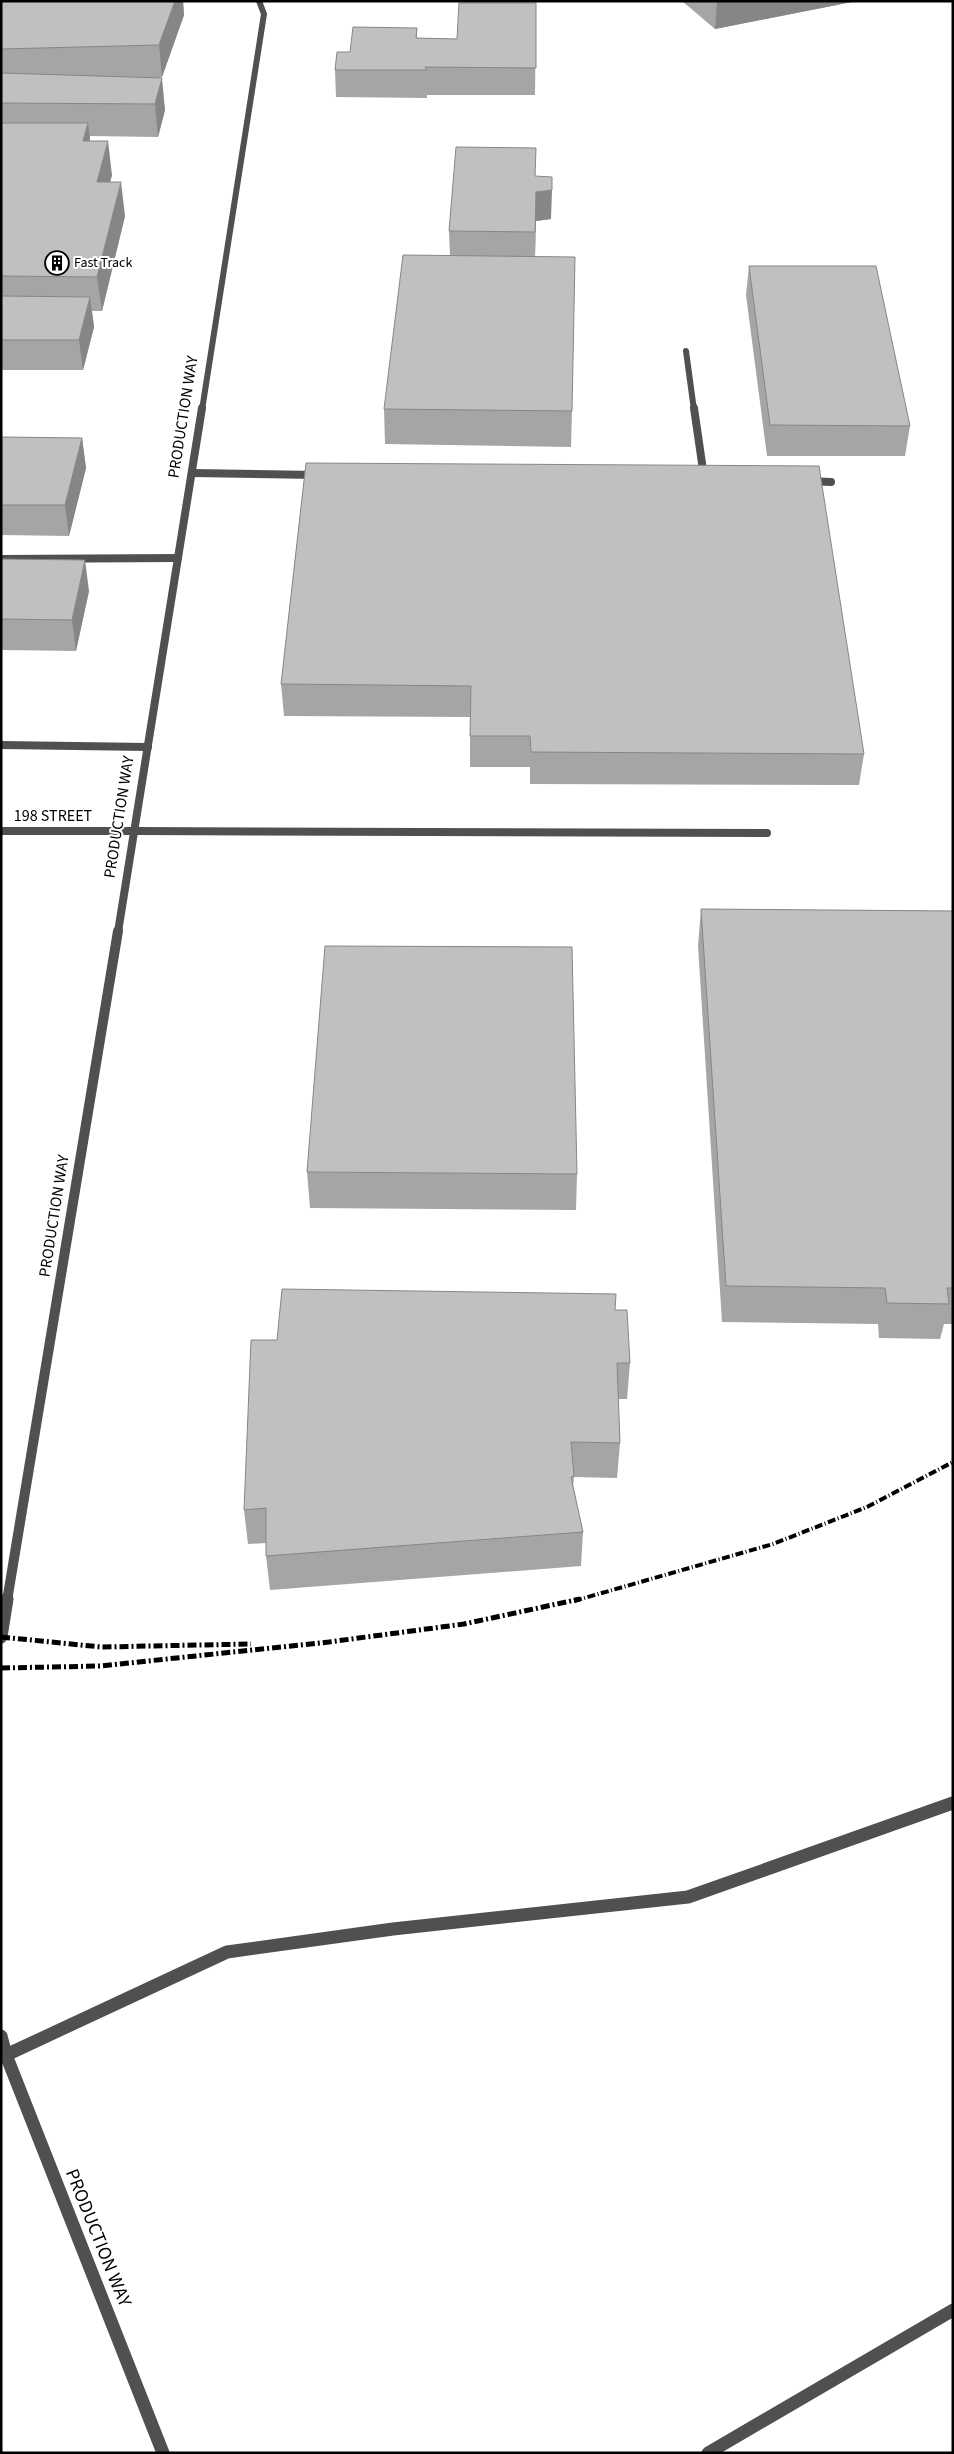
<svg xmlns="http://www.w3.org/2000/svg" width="954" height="2454" font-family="'Source Sans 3',sans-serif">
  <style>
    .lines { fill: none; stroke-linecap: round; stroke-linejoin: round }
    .service-far2 { stroke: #505050; stroke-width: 6 }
    .service-far1 { stroke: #505050; stroke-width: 8 }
    .service { stroke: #505050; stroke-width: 13 }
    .tertiary-far3 { stroke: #505050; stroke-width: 6 }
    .tertiary-far2 { stroke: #505050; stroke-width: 8 }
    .tertiary-far1 { stroke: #505050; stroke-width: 10 }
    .tertiary { stroke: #505050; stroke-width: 13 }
    .rail-far1 { stroke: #000; stroke-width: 4; stroke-dasharray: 8 2.5 1 2.5; stroke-linecap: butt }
    .rail { stroke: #000; stroke-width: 5; stroke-dasharray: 9 3 2 3; stroke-linecap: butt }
    .wall { fill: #a5a5a5 }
    .shaded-wall { fill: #868686 }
    .building { fill: #c0c0c0; stroke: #868686 }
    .labels { text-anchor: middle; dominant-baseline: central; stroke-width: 4; stroke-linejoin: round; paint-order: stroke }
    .far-poi-label { font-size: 14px; fill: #000; stroke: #fff; text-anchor: start }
    .street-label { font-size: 16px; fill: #000; stroke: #fff }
    .near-street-label { font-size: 19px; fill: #000; stroke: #fff }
  </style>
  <rect width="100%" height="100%" fill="#fff"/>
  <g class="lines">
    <path class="service-far2" d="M686 351 694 410"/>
    <path class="service-far1" d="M694 408 704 477
      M192 473 318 475
      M808 481 831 482
      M1 559 178 558
      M1 745 148 747
      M135 831 767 833"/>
    <path class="service" d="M6 2055 227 1952 393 1929 688 1897 953 1803
      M708 2453 953 2310"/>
    <path class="tertiary-far3" d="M202 410 264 14 259 1"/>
    <path class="tertiary-far2" d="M1 831H135
      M118 932 202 408"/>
    <path class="tertiary-far1" d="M7 1601 118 931"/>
    <path class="tertiary" d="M1 1637 7 1599
      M1 2036 6 2055 163 2453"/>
    <path class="rail-far1" d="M574 1601 773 1544 867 1507 953 1462"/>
    <path class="rail" d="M1 1637 101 1647 251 1644
      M1 1668 100 1666 329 1642 464 1624 580 1599"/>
  </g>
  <path class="wall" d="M1 1H183L184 15 162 77 159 78 165 110 158 137 90 136V141L112 175 110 182 125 216 102 311H92L94 327 83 370H1Z
    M682 1H857L715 29Z
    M536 3 535 95H427V98L336 97 335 70 350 52 417 28V38L457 39Z
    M535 176 551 219 536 221 535 257 572 411 571 447 385 444 384 409 450 256 449 231Z
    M749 266 910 426 905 456H767L746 295Z
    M1 437 82 438 86 468 69 536 1 535Z
    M306 463 864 754 859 785 530 784V767H470V717L284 716 281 684Z
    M1 559 89 591 76 651 1 650Z
    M701 909 953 911V1324H944L940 1339 879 1338 878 1324 722 1322 698 946Z
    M307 1172 577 1174 576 1210 310 1208Z
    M615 1310 630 1363 627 1399H618L620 1443 617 1478 574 1477 573 1486 583 1532 581 1566 270 1590 266 1556V1543L248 1544 244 1510 277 1340Z"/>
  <path class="shaded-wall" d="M175 1H183L184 15 162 77 159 45Z
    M720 1H857L715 29 717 2Z
    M162 78 165 110 158 137 155 104Z
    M88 123 92 156 83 141Z
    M108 141 112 175 101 216 97 182Z
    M121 182 125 216 102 311 97 277Z
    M552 190 551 219 536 221 535 261 536 192Z
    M90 297 94 327 83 370 79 340Z
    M82 438 86 468 69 536 65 505Z
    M85 560 89 591 76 651 72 620Z"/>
  <path class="building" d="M1 1H175L159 45 1 49Z
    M459 3H536V68L425 67 427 70H335L337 52H350L353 27 417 28 416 38 457 39Z
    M1 73 162 78 155 104 1 103Z
    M1 123H88L83 141H108L97 182H121L97 277 1 276Z
    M456 147 536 148 535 176 552 177V190L536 192 535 232 449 231Z
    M403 255 575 257 572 411 384 409Z
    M749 266H876L910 426 770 425Z
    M1 296 90 297 79 340H1Z
    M1 437 82 438 65 505H1Z
    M306 463 819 466 864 754 531 752 530 736H470L471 686 281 684Z
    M1 559 85 560 72 620 1 619Z
    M701 909 953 911V1288H947L949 1304 887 1303 885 1288 726 1286Z
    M325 946 572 947 577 1174 307 1172Z
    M282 1289 616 1294 615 1310H627L630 1363H617L620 1443 571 1442 574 1476 571 1477 583 1532 266 1556V1508L244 1510 251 1340H277Z"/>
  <defs>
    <g id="building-ring" transform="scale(1.25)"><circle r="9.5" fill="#fff" stroke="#000" stroke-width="1.5"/><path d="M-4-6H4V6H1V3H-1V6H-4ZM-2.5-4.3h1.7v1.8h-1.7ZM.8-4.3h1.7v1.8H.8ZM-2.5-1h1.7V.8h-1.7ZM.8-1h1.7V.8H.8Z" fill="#000"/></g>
  </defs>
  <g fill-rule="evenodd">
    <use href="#building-ring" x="57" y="263"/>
  </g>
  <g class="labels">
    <g class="far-poi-label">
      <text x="74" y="263">Fast Track</text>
    </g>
    <g class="street-label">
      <text transform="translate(183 417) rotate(-81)">PRODUCTION WAY</text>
      <text x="53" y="816">198 STREET</text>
      <text transform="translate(119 817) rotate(-81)">PRODUCTION WAY</text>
      <text transform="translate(54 1216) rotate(-81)">PRODUCTION WAY</text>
    </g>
    <g class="near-street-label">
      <text transform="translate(98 2238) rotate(68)">PRODUCTION WAY</text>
    </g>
  </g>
  <rect width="954" height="2454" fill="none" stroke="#000000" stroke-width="5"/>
</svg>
